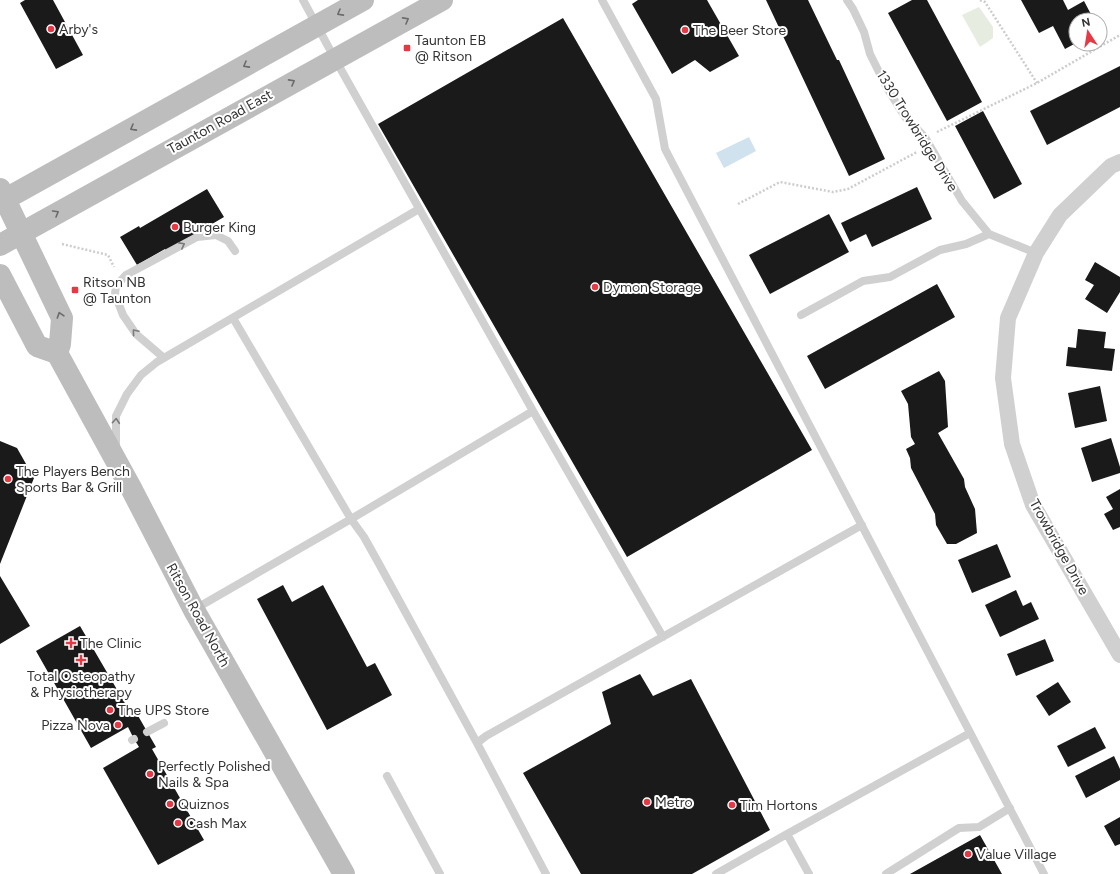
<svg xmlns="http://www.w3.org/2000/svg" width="1120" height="874" font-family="Figtree,sans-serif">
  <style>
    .green { fill: #e6ecdf }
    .water { fill: #cfe2ee }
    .building { fill: #1a1a1a }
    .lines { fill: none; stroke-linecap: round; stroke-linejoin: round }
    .path { stroke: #cdcdcd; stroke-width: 2.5; stroke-dasharray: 2 2; stroke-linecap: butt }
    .service { stroke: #d0d0d0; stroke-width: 8 }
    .minor { stroke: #d0d0d0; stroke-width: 16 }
    .secondary { stroke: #bdbdbd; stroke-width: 22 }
    .oneway { stroke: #6a6a6a }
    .oneway2 { stroke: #7a7a7a }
    .poi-dot { fill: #e63946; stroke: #fff; stroke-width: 1.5 }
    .labels { text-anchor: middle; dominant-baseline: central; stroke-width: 4; stroke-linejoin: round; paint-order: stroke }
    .poi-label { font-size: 14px; fill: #333; stroke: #fff; text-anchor: start }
    .street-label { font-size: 14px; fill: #333; stroke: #fff }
  </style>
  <rect width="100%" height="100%" fill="#fff"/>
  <path class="green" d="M979 7 993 27V38L980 47 962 15Z"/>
  <path class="water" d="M749 137 756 151 724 168 716 153Z"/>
  <path class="building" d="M25 0H53L83 55 56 69 20 3Z
    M638 0H707L739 56 710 72 695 60 672 74 632 4Z
    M766 0H808L837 60H839L885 159 849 176Z
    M912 0H927L982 102 947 121 888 13Z
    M1021 0H1063L1068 10 1084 1 1094 20H1076V43L1065 49 1053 26 1039 33Z
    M563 18 812 450 627 557 378 124Z
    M1120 66V107L1047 145 1030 111Z
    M983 111 1022 184 994 199 955 126Z
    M917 187 932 219 872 247 866 234 850 242 841 223Z
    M207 189 224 217 166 251 165 249 137 265 120 237 139 226 140 228Z
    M829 214 849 252 770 294 749 255Z
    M1095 262 1120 277V292L1107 313 1085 299 1094 285 1085 280Z
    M937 284 955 317 825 389 807 356Z
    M1078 329 1106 332 1104 348 1115 349 1112 371 1066 366 1068 347 1076 348Z
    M939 371 945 381 948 427 938 433 964 479 965 487 975 509 977 533 956 544H947L936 525 935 514 911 468 910 458 906 449 915 444 911 437 908 404 901 391Z
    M1100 386 1107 421 1075 428 1068 393Z
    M1111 438 1120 467V473L1092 482 1081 448Z
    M0 441 17 448 34 478 0 564Z
    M1120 489V527L1113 530 1104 514 1113 509 1106 497Z
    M997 544 1011 577 972 593 958 560Z
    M0 576 30 626 0 644Z
    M283 585 292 602 323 585 367 667 375 663 392 695 327 730 257 599Z
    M1016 590 1023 606 1031 602 1039 619 1000 637 985 605Z
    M80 626 133 717 137 714 156 747 152 749 204 840 158 865 103 768 139 747 134 739 128 727 91 748 36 651Z
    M1045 639 1054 661 1016 676 1007 654Z
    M640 674 653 696 691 679 770 830 692 874H581L523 773 611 724 602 692Z
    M1058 682 1071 702 1049 716 1036 696Z
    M1095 727 1106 748 1068 767 1057 746Z
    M1114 756 1120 769V780L1086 798 1075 776Z
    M1120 817V844L1115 846 1104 826Z
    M980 835 1002 874H910Z"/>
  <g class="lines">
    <path class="path" d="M980 0 985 2 1037 83
      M937 132 1037 83 1120 35
      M738 204 780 182 833 192 848 189 917 152
      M62 244 108 255 114 267"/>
    <path class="service" d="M602 0 656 99 665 149 1044 874
      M847 0 853 9 864 32 870 54 887 88 905 117 925 137 930 146 962 201 989 234
      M801 315 863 281 890 277 940 250 966 244 989 234 1036 253
      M233 318 351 519 533 411 335 59 303 0
      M164 358 136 334 123 315 115 294 116 286 126 275 197 237 216 235 228 241 235 251
      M533 411 663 637
      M116 447V416L127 394 141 375 157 362 419 209
      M195 609 351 519 364 537 378 562 477 743 546 874
      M147 732 164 723
      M132 740 134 739
      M477 743 486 736 862 525
      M387 776 440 874
      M787 834 970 733
      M716 874 787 834 809 874
      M886 874 959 828 979 827 1010 808"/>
    <path class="minor" d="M1120 162 1111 166 1060 215 1036 253 1008 318 1003 378 1012 444 1033 505 1120 655"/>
    <path class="secondary" d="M0 189 62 318 60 344 57 353
      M0 202 363 0
      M0 245 442 0
      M0 275 37 346 57 353 131 488 194 610 344 874"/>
  </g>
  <defs><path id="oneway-chevron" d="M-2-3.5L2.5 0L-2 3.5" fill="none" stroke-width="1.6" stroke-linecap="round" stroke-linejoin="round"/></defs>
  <g class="oneway">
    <use href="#oneway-chevron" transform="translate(340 13) rotate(151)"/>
    <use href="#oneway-chevron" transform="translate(406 20) rotate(-29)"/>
    <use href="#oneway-chevron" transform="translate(246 65) rotate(151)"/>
    <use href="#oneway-chevron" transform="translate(292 82) rotate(-29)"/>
    <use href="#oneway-chevron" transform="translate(133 128) rotate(151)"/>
    <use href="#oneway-chevron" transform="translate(56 213) rotate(-30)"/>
    <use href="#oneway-chevron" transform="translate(60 315) rotate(-108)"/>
  </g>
  <g class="oneway2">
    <use href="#oneway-chevron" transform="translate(182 245) rotate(-28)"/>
    <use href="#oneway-chevron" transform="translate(135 332) rotate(-130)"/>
    <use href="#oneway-chevron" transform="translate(116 421) rotate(-85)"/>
  </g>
  <g class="poi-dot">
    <circle cx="51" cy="29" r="4"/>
    <circle cx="685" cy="30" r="4"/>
    <rect x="403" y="44" width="8" height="8" rx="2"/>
    <circle cx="175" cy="227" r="4"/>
    <circle cx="595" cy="287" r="4"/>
    <rect x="71" y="286" width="8" height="8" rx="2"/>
    <circle cx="8" cy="479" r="4"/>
    <path d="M69 637h4v4h4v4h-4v4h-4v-4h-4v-4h4z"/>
    <path d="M79 654h4v4h4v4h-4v4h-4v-4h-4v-4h4z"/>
    <circle cx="110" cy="710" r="4"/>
    <circle cx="118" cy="725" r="4"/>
    <circle cx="150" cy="774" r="4"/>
    <circle cx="647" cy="802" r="4"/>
    <circle cx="170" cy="804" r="4"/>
    <circle cx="732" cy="805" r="4"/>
    <circle cx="178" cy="823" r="4"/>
    <circle cx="968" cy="854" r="4"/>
  </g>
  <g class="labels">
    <g class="poi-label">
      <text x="59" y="29">Arby's</text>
      <text x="693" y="30">The Beer Store</text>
      <text x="415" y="40">Taunton EB<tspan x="415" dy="16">@ Ritson</tspan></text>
      <text x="183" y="227">Burger King</text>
      <text x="83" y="282">Ritson NB<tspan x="83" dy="16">@ Taunton</tspan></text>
      <text x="603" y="287">Dymon Storage</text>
      <text x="16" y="471">The Players Bench<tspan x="16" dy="16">Sports Bar &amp; Grill</tspan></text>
      <text x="80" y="643">The Clinic</text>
      <text x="81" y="676" text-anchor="middle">Total Osteopathy<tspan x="81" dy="16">&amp; Physiotherapy</tspan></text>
      <text x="118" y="710">The UPS Store</text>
      <text x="110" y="725" text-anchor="end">Pizza Nova</text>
      <text x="158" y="766">Perfectly Polished<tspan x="158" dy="16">Nails &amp; Spa</tspan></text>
      <text x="655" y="802">Metro</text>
      <text x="178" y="804">Quiznos</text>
      <text x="740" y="805">Tim Hortons</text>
      <text x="186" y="823">Cash Max</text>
      <text x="976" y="854">Value Village</text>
    </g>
    <g class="street-label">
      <text transform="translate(220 122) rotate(-29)">Taunton Road East</text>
      <text transform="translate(917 131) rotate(58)">1330 Trowbridge Drive</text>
      <text transform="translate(1059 547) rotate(61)">Trowbridge Drive</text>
      <text transform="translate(198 615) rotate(61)">Ritson Road North</text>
    </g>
  </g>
  <g transform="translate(1088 32) rotate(348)"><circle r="19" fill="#ffffff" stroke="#adadad"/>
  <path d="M0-3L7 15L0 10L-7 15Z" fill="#e63946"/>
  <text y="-6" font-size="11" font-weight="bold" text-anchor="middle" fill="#333333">N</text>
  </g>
</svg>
